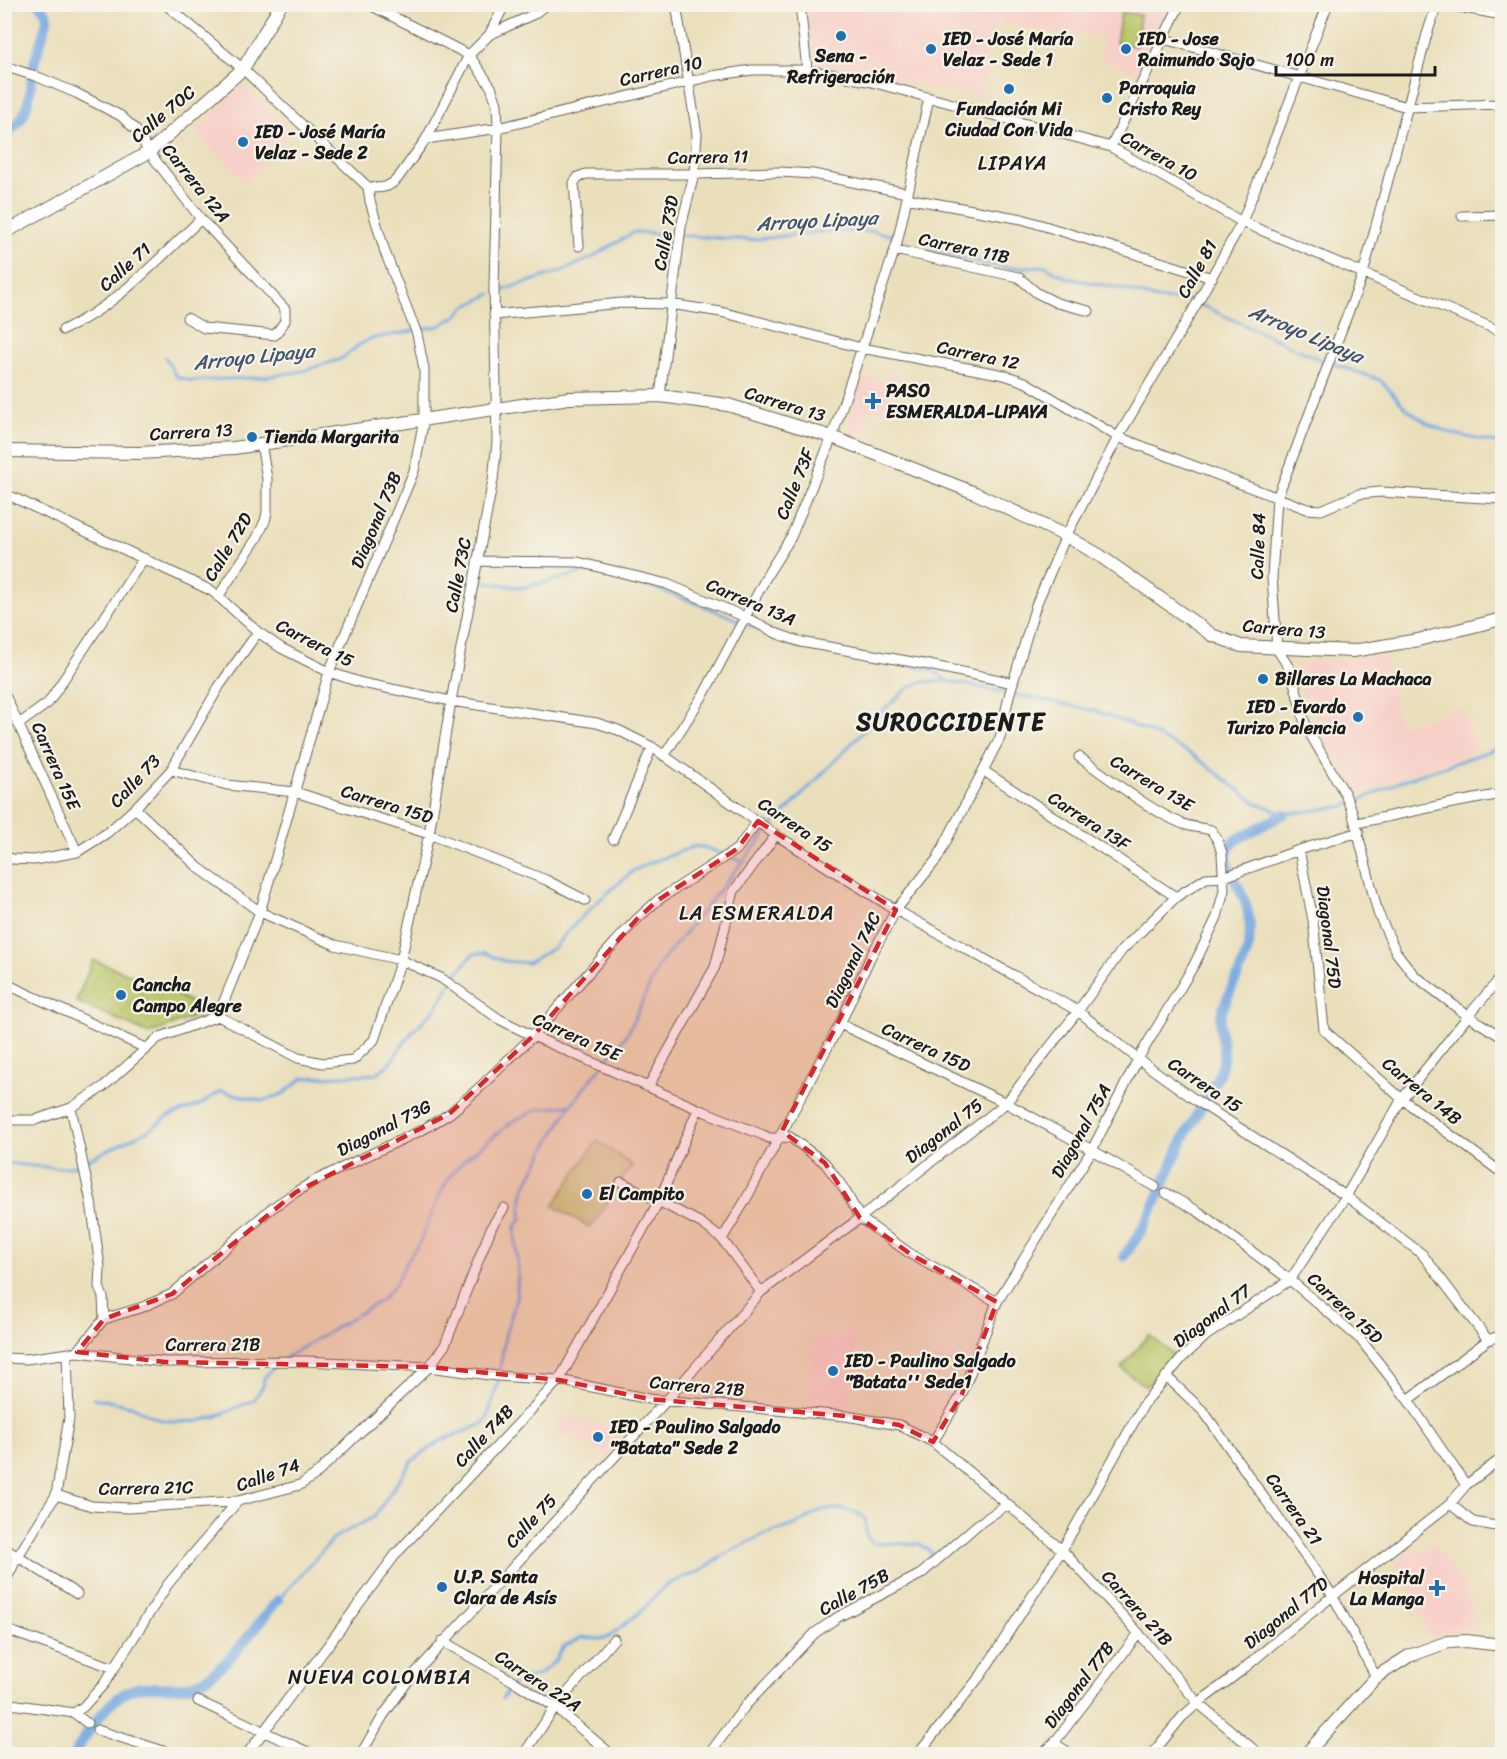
<svg xmlns="http://www.w3.org/2000/svg" width="1507" height="1759" font-family="Sriracha,sans-serif">
  <style>
    .built { fill: #f7d1c9 }
    .green { fill: #b9c668; stroke: #6a7142; stroke-width: 1.5 }
    .park { fill: url(#park-dots); stroke: #6a7142; stroke-width: 1.5 }
    .lines { fill: none; stroke-linecap: round; stroke-linejoin: round }
    .stream { stroke: #76a9e2; stroke-width: 3 }
    .canal { stroke: #76a9e2; stroke-width: 10 }
    .minor-casing { stroke: #646054; stroke-width: 11 }
    .tertiary-casing { stroke: #646054; stroke-width: 14 }
    .minor { stroke: #fff; stroke-width: 9 }
    .tertiary { stroke: #fff; stroke-width: 12 }
    .marked { fill: #d62828; fill-opacity: 0.2; stroke: #d62828; stroke-width: 4.5; stroke-dasharray: 12 8; stroke-linejoin: round }
    .poi-dot { fill: #1f6fb2; stroke: #f7f3e8; stroke-width: 2 }
    .labels { text-anchor: middle; dominant-baseline: central; stroke-width: 4.5; stroke-linejoin: round; paint-order: stroke }
    .poi-label { font-size: 18px; font-weight: bold; fill: #1c1c1c; stroke: #f7f3e8; text-anchor: start }
    .street-label { font-size: 18px; fill: #1c1c1c; stroke: #f7f3e8 }
    .neighbourhood-label { font-size: 20px; letter-spacing: 1.5px; fill: #1c1c1c; stroke: #f7f3e8 }
    .water-label { font-size: 20px; font-style: italic; fill: #40546b; stroke: #f7f3e8 }
    .district-label { font-size: 24px; font-weight: bold; letter-spacing: 1.5px; fill: #1c1c1c; stroke: #f7f3e8 }
  </style>
  <defs>
    <pattern id="park-dots" width="8" height="8" patternUnits="userSpaceOnUse" patternTransform="scale(1.5)"><rect width="8" height="8" fill="#b9c668"/><path d="M2 2h.1M6 6h.1" fill="none" stroke="#9eaa5a" stroke-width="1.8" stroke-linecap="round"/></pattern>
  </defs>
  <rect width="100%" height="100%" fill="#f7f3e8"/>
  <filter id="ink" filterUnits="userSpaceOnUse"><feTurbulence type="fractalNoise" baseFrequency=".0167" numOctaves="2"/><feDisplacementMap in="SourceGraphic" scale="12" xChannelSelector="R" yChannelSelector="G"/><feConvolveMatrix kernelMatrix="1 2 1 2 8 2 1 2 1" color-interpolation-filters="sRGB"/></filter>
  <filter id="wash" filterUnits="userSpaceOnUse"><feTurbulence type="fractalNoise" baseFrequency=".008" numOctaves="4" result="noise"/><feDisplacementMap in="SourceGraphic" scale="24" xChannelSelector="R" yChannelSelector="G"/><feGaussianBlur stdDeviation="1.35" result="paint"/><feColorMatrix in="noise" values="0 0 0 0 0 0 0 0 0 0 0 0 0 0 0 0 0 1.4 0 .05"/><feComposite in="paint" operator="in"/></filter>
  <g filter="url(#wash)">
    <rect width="100%" height="100%" fill="#eadfbb"/>
    <path class="built" d="M807 5H1169L1139 74 1099 59 1104 38 1079 31 1077 38 996 21 980 97 814 67Z
      M241 85 293 130 247 183 195 133Z
      M889 370 899 373 887 411 872 407 861 437 846 431 858 396 855 394 857 386 860 387 863 380 869 376 886 381Z
      M1384 654 1400 726 1462 708 1477 751 1357 793 1339 761 1323 739 1314 699 1304 697 1298 664Z
      M858 1331 850 1408 810 1405 814 1337Z
      M563 1414 593 1425 597 1422 623 1439 607 1459 573 1435 568 1440 558 1435 562 1429 556 1425Z
      M1435 1542 1461 1581 1470 1599 1477 1625 1429 1639 1413 1594 1394 1562 1415 1548 1421 1554Z"/>
    <path class="green" d="M1121 12 1140 15 1136 46 1116 43Z
      M597 1140 632 1165 591 1228 553 1206Z
      M1149 1335 1173 1354 1146 1387 1121 1368Z"/>
    <path class="park" d="M93 960 158 985 206 1010 204 1013 149 1034 76 1001Z"/>
    <g class="lines">
      <path class="stream" d="M900 240 916 249 1010 268 1045 266 1067 278 1128 290 1157 299 1190 300 1321 360 1378 379C1391 388 1398 403 1411 412 1439 435 1469 437 1502 444
        M497 292 565 270 591 258 634 232 750 240 819 232 875 231 895 237
        M165 357 177 377 192 381 210 380 265 377 303 371 341 359 359 345 370 339 439 326 456 316 465 307 491 294
        M615 576C664 590 713 608 760 630
        M481 581 522 588 590 571 605 573
        M782 640 796 646 813 649
        M911 666 935 671 946 680
        M731 857 744 862
        M85 1161 151 1129 169 1116 200 1105 221 1091 262 1101 283 1094 303 1078 376 1074 389 1064 413 1031 436 1008 457 973 473 954 485 953 504 961 528 963 555 947 565 934 596 903 633 871 647 864 695 846 709 849 725 855
        M4 1163C25 1164 62 1172 80 1164
        M285 1358 383 1299 395 1285 406 1262 420 1242 439 1196 450 1176 464 1160 512 1122 538 1109 571 1105
        M94 1398 131 1406 158 1419 177 1422 199 1421 218 1416 254 1400 263 1386 264 1378 276 1364
        M278 1600 334 1538 374 1517 412 1461 442 1440 481 1425 487 1419 498 1383 505 1336 516 1300 518 1276 515 1227 521 1219 522 1196 526 1185 549 1142 571 1105 628 1033 659 965 769 829 888 706 908 688 921 682 948 681 1096 711 1145 730 1193 755 1255 802 1284 814 1341 807 1357 802 1401 781 1502 747
        M519 1680 539 1675 555 1661 564 1646 582 1637 600 1639 609 1637 641 1611 666 1585 700 1571 724 1555 762 1535 795 1525 821 1510 842 1509 855 1512 865 1518C867 1528 863 1536 873 1543L920 1544 933 1554
        M502 1699 513 1684"/>
      <path class="canal" d="M4 134C32 119 29 91 34 65 37 49 44 35 47 20L46 13 39 4
        M1124 1256C1153 1220 1165 1175 1186 1134 1196 1115 1219 1081 1223 1061 1226 1045 1217 1031 1221 1016 1227 991 1245 969 1249 943 1251 929 1249 913 1244 899 1236 878 1217 861 1234 841L1284 814
        M74 1754C89 1731 113 1688 144 1687 162 1687 182 1690 199 1682 227 1669 257 1624 278 1600"/>
    </g>
  </g>
  <g filter="url(#ink)">
    <g class="lines">
      <g class="minor-casing">
        <path id="minor" d="M165 4 243 69 368 187
          M800 4 807 70
          M1437 4 1427 34 1363 274 1277 498 1272 577 1277 649 1291 671 1306 727 1345 794 1352 811 1378 913 1396 952 1414 975 1468 1016 1502 1037
          M1443 4 1502 15
          M489 35 534 14 547 4
          M1164 39 1407 107 1502 104
          M4 66 38 77 76 93 121 116 136 130 149 152 201 219 285 309V321L275 335 204 328 187 318
          M426 139 498 128 712 76 752 70H807L868 81 1111 147 1242 222 1502 332
          M1111 147 1180 4
          M368 187C381 189 389 188 398 178L426 139 469 55 489 35 505 4
          M906 198 1022 219 1212 278
          M1462 216 1502 215
          M579 246 574 183 578 177 586 174H694L780 172 813 174 907 193
          M895 250 1018 277 1037 293 1057 303 1089 311
          M494 315 622 303 670 304 721 312 862 348 1004 375 1025 382 1118 437 1307 509 1321 510 1359 494 1380 492 1502 499
          M63 330C118 305 158 259 201 219
          M660 396 681 227 694 174 697 134 676 4
          M4 493 212 591 258 632 281 648 329 672 362 683 451 701 597 723 618 730 652 747 776 835 896 910 1078 1011 1138 1059 1197 1101 1346 1196 1422 1254 1488 1340
          M477 561 578 562 667 584 745 617 778 634 801 642 929 665 1013 683
          M218 597 257 538 265 521 267 512V479L261 443
          M4 693 77 852
          M19 724 48 703 144 558
          M664 756 705 692 769 572 791 537 832 437 897 243 929 98
          M171 770 227 785 295 792 429 834 546 880 585 900
          M984 771 1176 897
          M135 808 199 868 260 912 335 945 401 960 441 978 499 1019 533 1036 698 1109 763 1135 769 1138 790 1137 825 1163 844 1189 860 1218 912 1255 997 1302
          M1357 823 1447 804 1502 794
          M613 839 652 747
          M1299 850 1313 920 1324 1030 1402 1099 1502 1173
          M4 856 12 859 34 860 77 852 107 833 135 808 171 770 220 685 258 632
          M4 983 145 1048
          M218 1016 298 1058 323 1063 353 1060 374 1040 401 960 429 834 451 701 493 480 497 442 494 287 498 128 497 104 491 87 469 55 368 4
          M218 1016 260 912 329 672 414 471 424 419V369L417 334 385 252 370 201 368 187
          M840 1024 1006 1103 1092 1150 1155 1187
          M648 1087 715 967 734 891 776 835
          M71 1108 91 1202 100 1267 99 1287 103 1297 104 1319
          M4 1120H35L71 1108 103 1087 158 1038 218 1016
          M621 1182 701 1223 722 1239 761 1292
          M1166 1193 1199 1212 1290 1280 1360 1339 1408 1400 1466 1485
          M722 1239 745 1201 840 1024 870 958 896 910 937 859 1000 738 1009 696 1036 605 1066 536 1118 437 1196 305 1242 222 1328 4
          M77 1352 104 1319 143 1307 172 1294 272 1208 296 1192 314 1181 424 1129 449 1114 478 1089 533 1036 619 938 637 919 658 900 737 849 758 821
          M4 1358 26 1359 77 1352 165 1362 305 1361 429 1367 497 1376 559 1380 649 1399 846 1416 899 1425 933 1442 1062 1550 1134 1628 1198 1703 1259 1754
          M1166 1376 1204 1412 1333 1596 1376 1677
          M1408 1400 1488 1340 1502 1335
          M933 1442 962 1394 997 1302 1092 1150 1138 1059 1194 965 1217 917 1224 890 1222 853 1218 841 1211 830C1202 828 1191 827 1183 824 1147 809 1111 779 1079 757
          M56 1495 92 1506 128 1508 238 1501
          M1450 1504 1473 1522 1502 1527
          M4 1548 77 1594
          M4 1584 18 1556 56 1495 69 1418 67 1354
          M4 1629 114 1668
          M442 1641 515 1682 555 1707 611 1754
          M198 1701 312 1754
          M4 1703 74 1713 87 1723
          M74 1713 83 1707 104 1684 168 1584 238 1501 300 1485 315 1475 429 1367 445 1345 492 1226 504 1208
          M97 1730 173 1754
          M1054 1743 1071 1754
          M247 1754 396 1554 559 1380 659 1201 698 1109
          M361 1754 383 1716 408 1681 667 1400 761 1292 860 1218 1006 1103 1078 1011 1122 950 1176 897 1206 878 1224 877 1299 850 1359 832
          M524 1754 555 1707 614 1639
          M709 1754 746 1705 815 1633 838 1617 921 1574 977 1525 1008 1504
          M918 1754 981 1675 1062 1550 1144 1404 1182 1358 1207 1335 1290 1280 1346 1196 1402 1099 1468 1016 1502 976
          M1043 1754 1054 1743 1139 1633
          M1152 1754 1182 1717 1198 1703 1241 1671 1287 1632 1450 1504 1466 1485 1502 1458"/>
      </g>
      <g class="tertiary-casing">
        <path id="tertiary" d="M4 233 149 152 243 69 281 4
          M4 451 139 453 234 448 569 398 660 396 728 405 832 437 975 493 1066 536 1099 555 1212 635 1241 646 1353 651 1418 640 1502 619
          M1306 1754 1376 1677 1409 1656 1448 1642 1466 1641 1502 1645"/>
      </g>
      <use href="#minor" class="minor"/>
      <use href="#tertiary" class="tertiary"/>
    </g>
  </g>
  <path class="marked" d="M758 821 896 910 782 1131 825 1163 860 1218 912 1255 997 1302 962 1394 933 1442 899 1425 846 1416 649 1399 559 1380 429 1367 165 1362 77 1352 104 1319 172 1294 296 1192 449 1114 533 1036 637 919 658 900 737 849Z"/>
  <g class="poi-dot">
    <circle cx="841" cy="36" r="6"/>
    <circle cx="931" cy="49" r="6"/>
    <circle cx="1126" cy="49" r="6"/>
    <circle cx="1009" cy="89" r="6"/>
    <circle cx="1107" cy="98" r="6"/>
    <circle cx="243" cy="142" r="6"/>
    <path d="M870 392h6v6h6v6h-6v6h-6v-6h-6v-6h6z"/>
    <circle cx="252" cy="437" r="6"/>
    <circle cx="1263" cy="679" r="6"/>
    <circle cx="1358" cy="717" r="6"/>
    <circle cx="121" cy="995" r="6"/>
    <circle cx="587" cy="1194" r="6"/>
    <circle cx="833" cy="1371" r="6"/>
    <circle cx="598" cy="1437" r="6"/>
    <circle cx="442" cy="1587" r="6"/>
    <path d="M1434 1579h6v6h6v6h-6v6h-6v-6h-6v-6h6z"/>
  </g>
  <g class="labels">
    <g class="poi-label">
      <text x="943" y="39">IED - José María<tspan x="943" dy="21">Velaz - Sede 1</tspan></text>
      <text x="1138" y="39">IED - Jose<tspan x="1138" dy="21">Raimundo Sojo</tspan></text>
      <text x="841" y="56" text-anchor="middle">Sena -<tspan x="841" dy="21">Refrigeración</tspan></text>
      <text x="1119" y="88">Parroquia<tspan x="1119" dy="21">Cristo Rey</tspan></text>
      <text x="1009" y="109" text-anchor="middle">Fundación Mi<tspan x="1009" dy="21">Ciudad Con Vida</tspan></text>
      <text x="255" y="132">IED - José María<tspan x="255" dy="21">Velaz - Sede 2</tspan></text>
      <text x="886" y="391">PASO<tspan x="886" dy="21">ESMERALDA-LIPAYA</tspan></text>
      <text x="264" y="437">Tienda Margarita</text>
      <text x="1275" y="679">Billares La Machaca</text>
      <text x="1346" y="707" text-anchor="end">IED - Evardo<tspan x="1346" dy="21">Turizo Palencia</tspan></text>
      <text x="133" y="985">Cancha<tspan x="133" dy="21">Campo Alegre</tspan></text>
      <text x="599" y="1194">El Campito</text>
      <text x="845" y="1361">IED - Paulino Salgado<tspan x="845" dy="21">"Batata'' Sede1</tspan></text>
      <text x="610" y="1427">IED - Paulino Salgado<tspan x="610" dy="21">"Batata" Sede 2</tspan></text>
      <text x="454" y="1577">U.P. Santa<tspan x="454" dy="21">Clara de Asís</tspan></text>
      <text x="1424" y="1578" text-anchor="end">Hospital<tspan x="1424" dy="21">La Manga</tspan></text>
    </g>
    <g class="street-label">
      <text transform="translate(661 71) rotate(-13)">Carrera 10</text>
      <text transform="translate(163 114) rotate(-40)">Calle 70C</text>
      <text transform="translate(1159 156) rotate(29)">Carrera 10</text>
      <text transform="translate(708 157) rotate(-1)">Carrera 11</text>
      <text transform="translate(196 183) rotate(51)">Carrera 12A</text>
      <text transform="translate(666 233) rotate(-80)">Calle 73D</text>
      <text transform="translate(964 248) rotate(12)">Carrera 11B</text>
      <text transform="translate(125 267) rotate(-42)">Calle 71</text>
      <text transform="translate(1197 269) rotate(-61)">Calle 81</text>
      <text transform="translate(978 355) rotate(12)">Carrera 12</text>
      <text transform="translate(785 404) rotate(17)">Carrera 13</text>
      <text transform="translate(191 432) rotate(-3)">Carrera 13</text>
      <text transform="translate(795 484) rotate(-68)">Calle 73F</text>
      <text transform="translate(376 520) rotate(-67)">Diagonal 73B</text>
      <text transform="translate(1258 546) rotate(-88)">Calle 84</text>
      <text transform="translate(228 547) rotate(-59)">Calle 72D</text>
      <text transform="translate(458 575) rotate(-79)">Calle 73C</text>
      <text transform="translate(751 602) rotate(23)">Carrera 13A</text>
      <text transform="translate(1284 629) rotate(5)">Carrera 13</text>
      <text transform="translate(315 643) rotate(27)">Carrera 15</text>
      <text transform="translate(56 766) rotate(66)">Carrera 15E</text>
      <text transform="translate(135 781) rotate(-47)">Calle 73</text>
      <text transform="translate(1152 783) rotate(31)">Carrera 13E</text>
      <text transform="translate(387 804) rotate(17)">Carrera 15D</text>
      <text transform="translate(1089 821) rotate(33)">Carrera 13F</text>
      <text transform="translate(795 825) rotate(34)">Carrera 15</text>
      <text transform="translate(1329 937) rotate(83)">Diagonal 75D</text>
      <text transform="translate(853 960) rotate(-64)">Diagonal 74C</text>
      <text transform="translate(577 1037) rotate(24)">Carrera 15E</text>
      <text transform="translate(926 1047) rotate(25)">Carrera 15D</text>
      <text transform="translate(1205 1085) rotate(34)">Carrera 15</text>
      <text transform="translate(1422 1091) rotate(39)">Carrera 14B</text>
      <text transform="translate(384 1128) rotate(-27)">Diagonal 73G</text>
      <text transform="translate(944 1131) rotate(-38)">Diagonal 75</text>
      <text transform="translate(1081 1131) rotate(-61)">Diagonal 75A</text>
      <text transform="translate(1345 1308) rotate(43)">Carrera 15D</text>
      <text transform="translate(1212 1316) rotate(-37)">Diagonal 77</text>
      <text x="213" y="1345">Carrera 21B</text>
      <text transform="translate(697 1386) rotate(5)">Carrera 21B</text>
      <text transform="translate(484 1436) rotate(-47)">Calle 74B</text>
      <text transform="translate(268 1475) rotate(-19)">Calle 74</text>
      <text transform="translate(146 1488) rotate(-1)">Carrera 21C</text>
      <text transform="translate(1294 1509) rotate(55)">Carrera 21</text>
      <text transform="translate(531 1521) rotate(-47)">Calle 75</text>
      <text transform="translate(854 1592) rotate(-29)">Calle 75B</text>
      <text transform="translate(1137 1608) rotate(48)">Carrera 21B</text>
      <text transform="translate(1286 1613) rotate(-39)">Diagonal 77D</text>
      <text transform="translate(538 1681) rotate(33)">Carrera 22A</text>
      <text transform="translate(1079 1685) rotate(-53)">Diagonal 77B</text>
    </g>
    <g class="neighbourhood-label">
      <text x="1013" y="163">LIPAYA</text>
      <text x="757" y="913">LA ESMERALDA</text>
      <text x="380" y="1677">NUEVA COLOMBIA</text>
    </g>
    <g class="water-label">
      <text transform="translate(817 221) rotate(-3)">Arroyo Lipaya</text>
      <text transform="translate(1306 334) rotate(23)">Arroyo Lipaya</text>
      <text transform="translate(254 357) rotate(-6)">Arroyo Lipaya</text>
    </g>
    <g class="district-label">
      <text x="951" y="722">SUROCCIDENTE</text>
    </g>
  </g>
  <rect width="1507" height="1759" fill="none" stroke="#f7f3e8" stroke-width="24"/>
  <path d="M1276 66v9h159v-9" fill="none" stroke="#1c1c1c" stroke-width="3"/>
  <text x="1285" y="66" font-size="18" fill="#1c1c1c" stroke="#f7f3e8" stroke-width="4.5" paint-order="stroke">100 m</text>
</svg>
